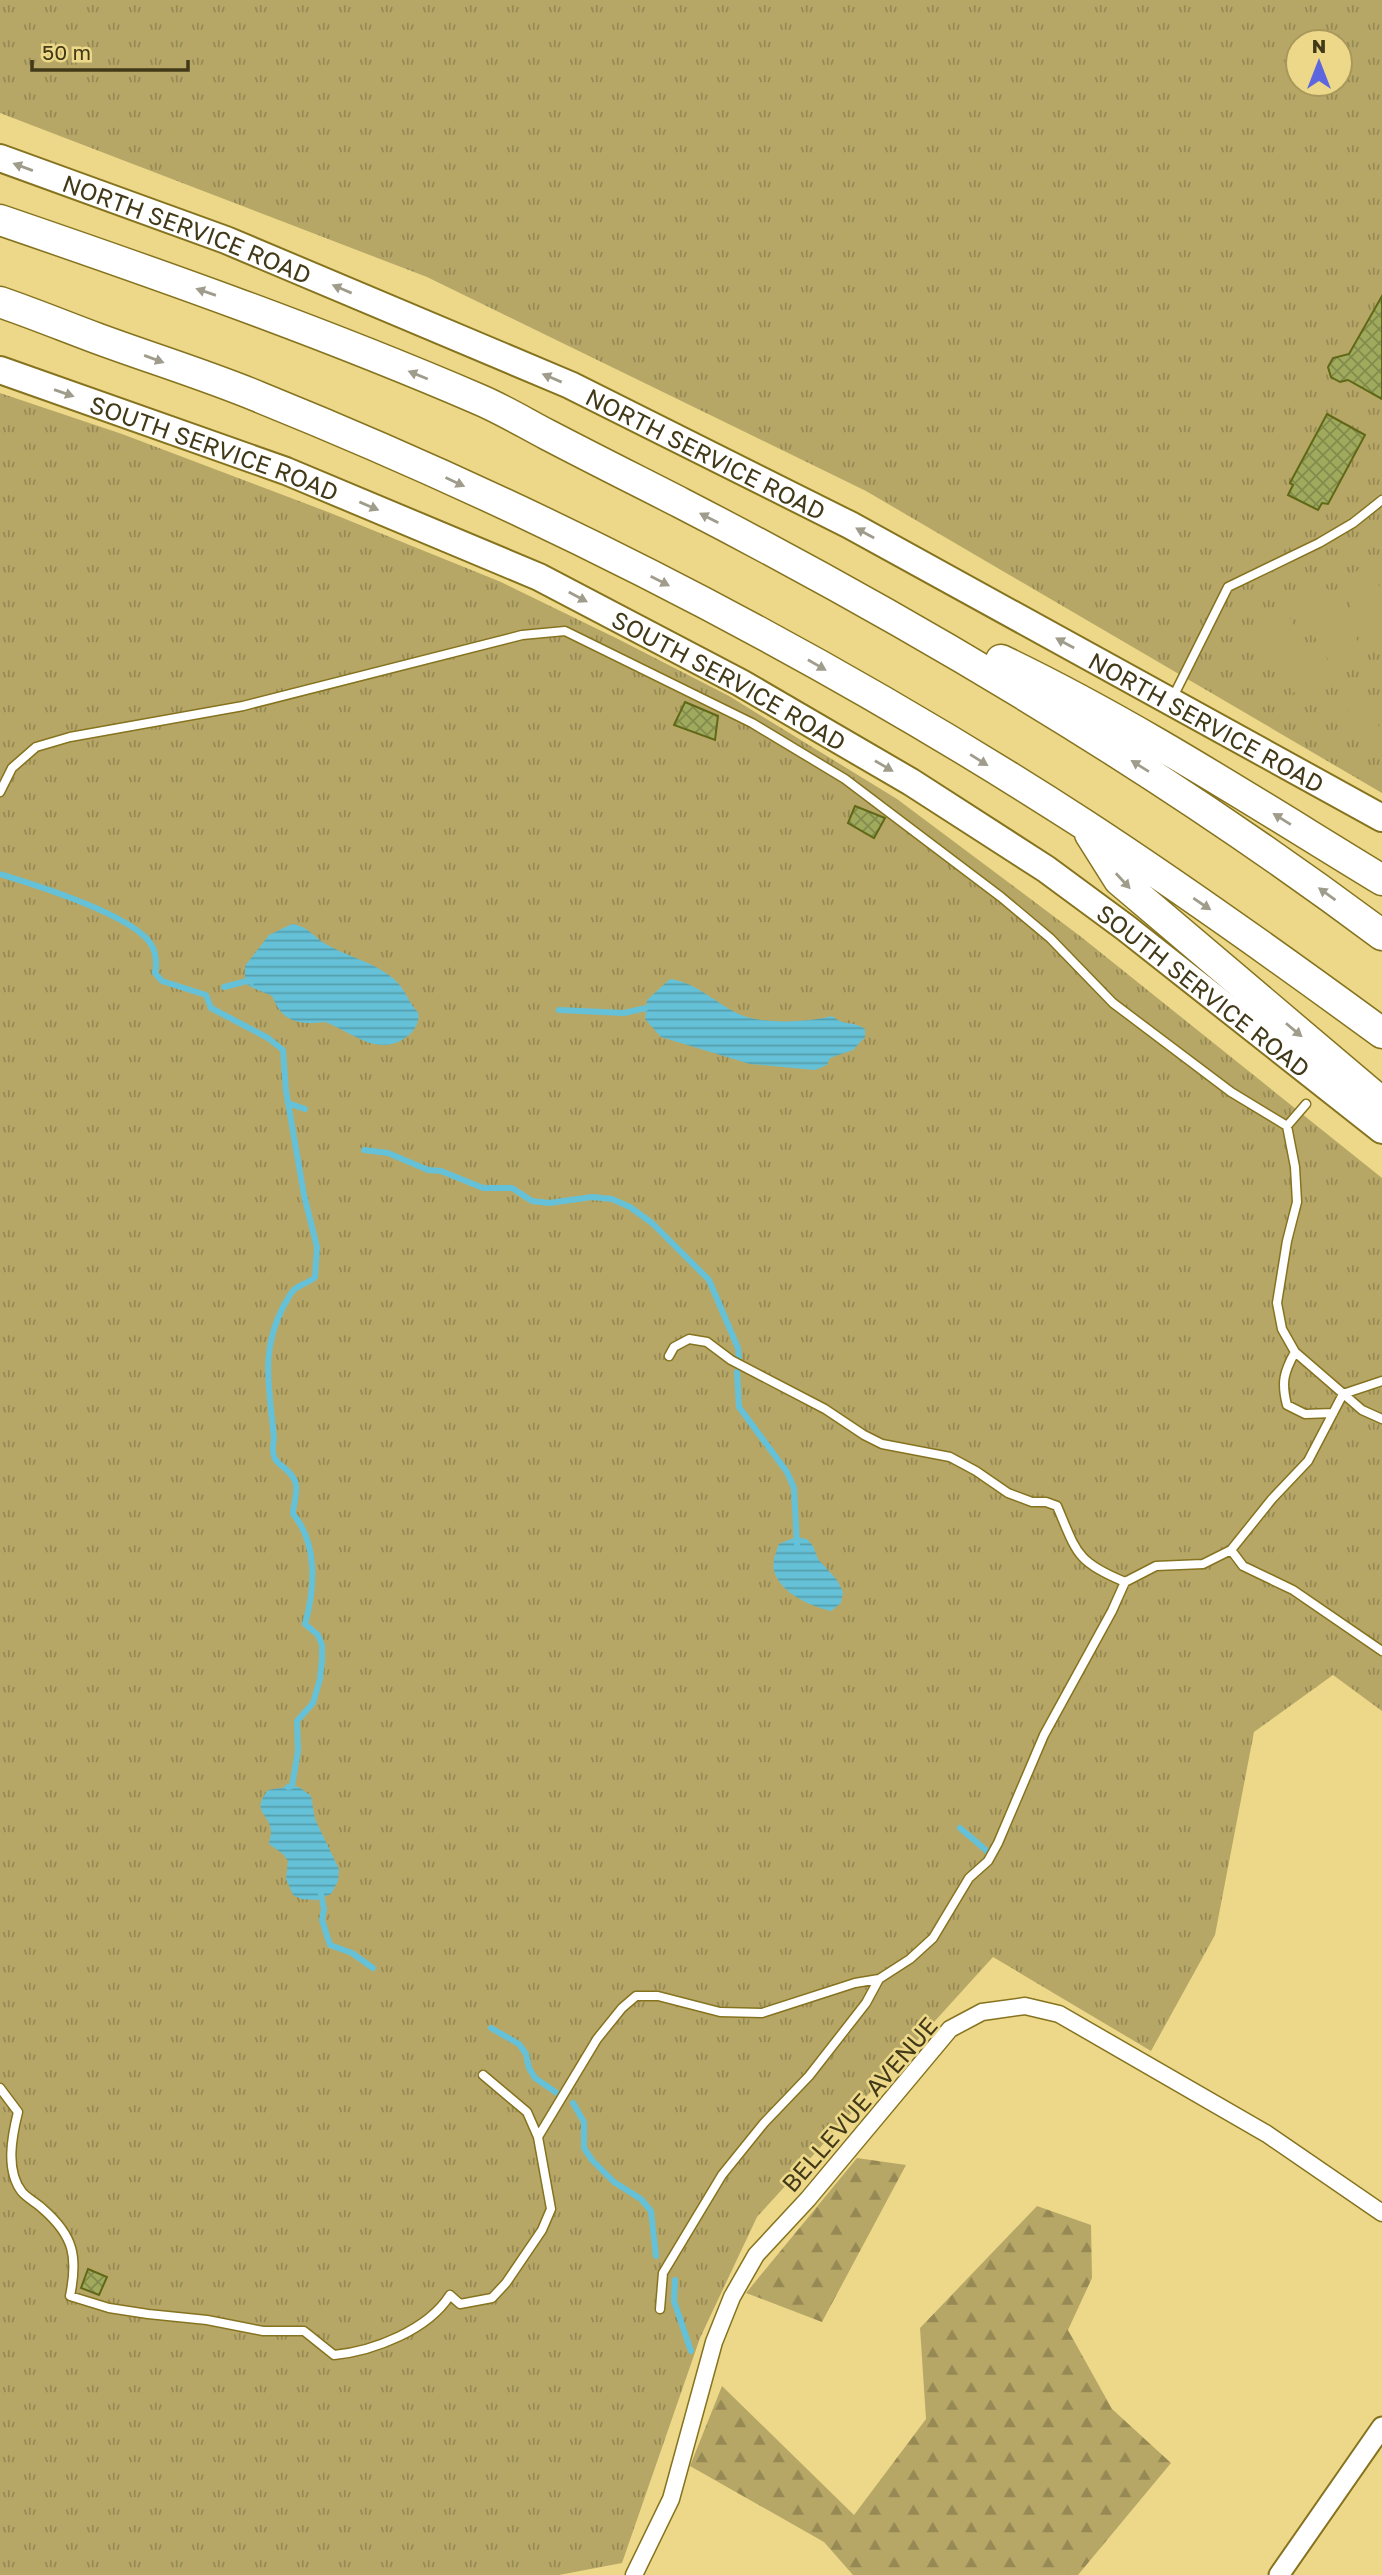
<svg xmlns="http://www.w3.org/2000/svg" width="1382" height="2575" font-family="'Golos Text',sans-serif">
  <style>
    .grass { fill: url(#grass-tufts); fill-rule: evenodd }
    .forest { fill: url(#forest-firs) }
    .garden { fill: #b7a767 }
    .water { fill: url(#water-rules) }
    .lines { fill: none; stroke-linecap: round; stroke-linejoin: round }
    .stream { stroke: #65c1d7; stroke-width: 6 }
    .building { fill: url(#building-cross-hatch); stroke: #606817; stroke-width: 2 }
    .service-casing { stroke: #86731f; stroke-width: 11 }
    .minor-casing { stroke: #86731f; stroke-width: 19 }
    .tertiary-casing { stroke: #86731f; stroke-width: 23 }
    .primary-casing { stroke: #86731f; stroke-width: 30 }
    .motorway-casing { stroke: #86731f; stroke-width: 33 }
    .service { stroke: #fff; stroke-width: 8 }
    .minor { stroke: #fff; stroke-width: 16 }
    .tertiary { stroke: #fff; stroke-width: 19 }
    .primary { stroke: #fff; stroke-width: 26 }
    .motorway { stroke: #fff; stroke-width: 30 }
    .oneway { fill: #a09c8c }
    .labels { text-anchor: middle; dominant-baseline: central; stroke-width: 5; stroke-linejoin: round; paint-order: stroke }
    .street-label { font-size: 24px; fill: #413918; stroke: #ecd888 }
  </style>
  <defs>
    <pattern id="grass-tufts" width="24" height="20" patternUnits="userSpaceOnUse" patternTransform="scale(1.75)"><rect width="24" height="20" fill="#b7a767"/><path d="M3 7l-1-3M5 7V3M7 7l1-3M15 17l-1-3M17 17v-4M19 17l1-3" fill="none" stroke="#968954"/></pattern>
    <pattern id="forest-firs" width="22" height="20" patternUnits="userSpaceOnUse" patternTransform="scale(1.75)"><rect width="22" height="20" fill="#b7a767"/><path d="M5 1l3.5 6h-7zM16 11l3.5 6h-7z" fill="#968954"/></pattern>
    <pattern id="water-rules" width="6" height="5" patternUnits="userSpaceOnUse" patternTransform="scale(1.75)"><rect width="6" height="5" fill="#65c1d7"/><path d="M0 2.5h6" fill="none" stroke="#559ead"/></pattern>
    <pattern id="building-cross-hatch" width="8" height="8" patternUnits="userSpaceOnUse" patternTransform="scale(1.75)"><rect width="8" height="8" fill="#9faa5d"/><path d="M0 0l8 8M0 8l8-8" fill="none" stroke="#838b4c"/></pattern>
  </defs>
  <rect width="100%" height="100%" fill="#ecd888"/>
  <path class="grass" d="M0 0H1382V793L866 491 427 277 0 113ZM1298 42H1340V84H1298Z
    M0 393 122 434 328 512 501 582 618 639 729 696 897 799 1080 936 1382 1178V1711L1333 1675 1254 1732 1215 1935 1151 2051 993 1957 757 2217 700 2338 622 2563 559 2575H0Z"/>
  <path class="forest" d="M857 2158 906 2165 822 2322 746 2293Z
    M1037 2206 1091 2225 1092 2278 1068 2330 1112 2409 1171 2463 1078 2575H853L824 2542 690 2466 722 2386 854 2515 926 2419 920 2328Z"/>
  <path class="garden" d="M1367 565 1382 591V643L1375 647 1338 582Z
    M1327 588 1364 652 1334 670 1297 605Z
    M1286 611 1323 676 1293 693 1256 629Z
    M1360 693 1381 730 1364 739 1343 702Z"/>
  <path class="water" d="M292 924C307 926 312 935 324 943 347 957 376 962 396 981 405 989 411 1007 418 1012 420 1020 416 1029 409 1035 381 1058 357 1036 330 1024 324 1021 320 1023 314 1023 290 1023 281 1017 272 996L249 986 245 977V966L269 935Z
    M670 979C700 983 719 1008 747 1017 771 1024 809 1022 832 1016 845 1027 852 1020 865 1029V1037L853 1050 830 1058 827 1065 815 1070 750 1064 661 1037 645 1019 647 1000Z
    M796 1537 807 1539 813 1546 818 1559 837 1580 843 1592 841 1603 831 1611C811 1606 781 1594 774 1571 772 1563 776 1552 779 1544Z
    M292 1786 299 1787 311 1796 315 1819 339 1869 338 1881 331 1894 316 1900 301 1899 293 1895 286 1879 288 1861 283 1854 269 1844C269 1840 271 1836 271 1832 270 1812 250 1813 268 1790Z"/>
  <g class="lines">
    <path class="stream" d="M0 874C33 884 137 916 152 946 156 953 157 965 155 973L162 981 206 995 211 1008 268 1038 283 1050 286 1091 304 1195 317 1247 315 1277C308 1284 299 1284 293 1291 289 1295 287 1301 284 1305 259 1352 270 1389 274 1439 268 1468 287 1462 295 1481 299 1490 293 1505 293 1514 318 1543 315 1589 305 1624L318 1635 322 1645V1660L320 1679 313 1703 297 1721 298 1751 292 1786 288 1787
      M224 987 247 981 252 982
      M559 1010 624 1013 646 1008
      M288 1103 305 1109
      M364 1150 388 1153 428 1170 441 1171 483 1188H512L532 1201 549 1203 592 1197 612 1199 630 1207 652 1223 709 1280 738 1348 739 1360
      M737 1372 739 1407 787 1472 794 1488 797 1545
      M960 1828 987 1851
      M320 1890 324 1909 322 1920 330 1945 352 1953 373 1968
      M491 2028 519 2044 526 2054 529 2068 535 2078 557 2093
      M573 2103 584 2122V2148L592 2160 614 2182 641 2199 651 2211 656 2256
      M675 2280 674 2301 691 2351"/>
  </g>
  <path class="building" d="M1382 296V399L1348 380 1340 382 1331 377 1328 367 1333 358 1349 354Z
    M1327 414 1365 435 1328 504 1322 503 1318 510 1288 495 1293 485 1290 483Z
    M685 702 718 716 715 740 674 725Z
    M855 806 885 818 874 838 848 823Z
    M88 2269 107 2277 99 2295 81 2288Z"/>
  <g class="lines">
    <g class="service-casing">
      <path id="service" d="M1172 699 1228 587 1319 543 1353 523 1382 500
        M0 792 12 768 36 747 70 737 243 706 522 635 565 631 752 723 845 779 1001 897 1050 938 1113 1003 1231 1092 1287 1126 1306 1104
        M1287 1126 1295 1167 1297 1202 1287 1241 1277 1303 1282 1329 1295 1352 1362 1410 1382 1419
        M1295 1352C1284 1372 1281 1382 1287 1405L1305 1414 1333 1413
        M669 1356 674 1347 689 1339 707 1342 731 1360 825 1409 864 1435 882 1444 950 1457 976 1471 1008 1493 1032 1502H1046L1057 1506C1077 1553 1076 1562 1125 1582
        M1382 1381 1343 1394 1308 1461 1272 1499 1231 1550 1243 1566 1293 1590 1382 1651
        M0 2088 18 2112C12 2136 5 2170 22 2192 27 2198 37 2203 43 2209 74 2236 78 2257 70 2296L109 2308 148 2314 207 2320 263 2331H304L334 2355C374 2351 428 2330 450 2295L460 2304 492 2298 506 2283 542 2230 551 2209 538 2137 527 2112 483 2075
        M538 2137 597 2039 622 2008 636 1996H658L720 2012 762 2013 855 1983 879 1979
        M660 2309 663 2273 722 2175 764 2123 809 2076 866 2003 879 1979 910 1959 933 1938 969 1878 988 1861 998 1843 1044 1735 1112 1611 1125 1582 1156 1566 1203 1564 1231 1550"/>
    </g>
    <g class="minor-casing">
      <path id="minor" d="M634 2575 671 2499 714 2342 732 2297 756 2255 808 2199 950 2029 982 2012 1025 2006 1059 2014 1267 2134 1382 2213"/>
    </g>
    <g class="tertiary-casing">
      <path id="tertiary" d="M1279 2575 1382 2427"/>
    </g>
    <g class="primary-casing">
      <g id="primary">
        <path id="s1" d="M0 158 226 240 570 385 850 525 1382 818"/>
        <path id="s2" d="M0 370 286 471 539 577 741 683 911 782 1046 869 1126 928 1382 1130"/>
      </g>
    </g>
    <g class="motorway-casing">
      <path id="motorway" d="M0 220C161 275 322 332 478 399 502 409 525 423 548 435 592 458 636 480 681 503 925 629 1161 770 1382 935
        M0 302C32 313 64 326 96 338 150 358 206 375 259 397 546 513 825 657 1085 825 1186 891 1285 962 1382 1033
        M1001 660C1133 723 1257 804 1382 880
        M1090 834 1119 880 1382 1103"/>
    </g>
    <use href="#service" class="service"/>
    <use href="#minor" class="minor"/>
    <use href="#tertiary" class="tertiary"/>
    <use href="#primary" class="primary"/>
    <use href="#motorway" class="motorway"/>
  </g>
  <defs><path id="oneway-solid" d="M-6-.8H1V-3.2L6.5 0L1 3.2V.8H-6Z" transform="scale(1.75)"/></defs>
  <g class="oneway">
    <use href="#oneway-solid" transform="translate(23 167) rotate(-160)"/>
    <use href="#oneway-solid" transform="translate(342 289) rotate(-157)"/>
    <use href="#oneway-solid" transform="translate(206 292) rotate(-161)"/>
    <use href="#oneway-solid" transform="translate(154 359) rotate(20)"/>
    <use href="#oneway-solid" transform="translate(418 375) rotate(-158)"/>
    <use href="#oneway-solid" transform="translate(552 378) rotate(-157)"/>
    <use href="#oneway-solid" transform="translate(64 393) rotate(19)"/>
    <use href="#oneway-solid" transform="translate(455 482) rotate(25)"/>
    <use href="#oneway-solid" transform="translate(369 506) rotate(23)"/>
    <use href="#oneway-solid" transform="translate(709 518) rotate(-153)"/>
    <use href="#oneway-solid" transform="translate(865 533) rotate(-151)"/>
    <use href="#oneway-solid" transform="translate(660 581) rotate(27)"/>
    <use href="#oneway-solid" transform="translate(578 597) rotate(28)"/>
    <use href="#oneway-solid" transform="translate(1065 643) rotate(-151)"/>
    <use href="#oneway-solid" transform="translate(817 665) rotate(30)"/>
    <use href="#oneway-solid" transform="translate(979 760) rotate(32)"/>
    <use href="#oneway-solid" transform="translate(884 766) rotate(30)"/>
    <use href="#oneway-solid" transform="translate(1140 766) rotate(-148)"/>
    <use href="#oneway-solid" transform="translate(1282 819) rotate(-148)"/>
    <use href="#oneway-solid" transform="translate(1123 881) rotate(47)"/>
    <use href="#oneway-solid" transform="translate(1327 894) rotate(-144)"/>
    <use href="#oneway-solid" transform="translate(1202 904) rotate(34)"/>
    <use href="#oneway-solid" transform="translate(1294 1030) rotate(40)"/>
  </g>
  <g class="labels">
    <g class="street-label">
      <text stroke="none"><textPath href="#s1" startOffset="200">NORTH SERVICE ROAD</textPath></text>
      <text stroke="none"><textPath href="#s2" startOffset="228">SOUTH SERVICE ROAD</textPath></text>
      <text stroke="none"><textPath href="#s1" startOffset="766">NORTH SERVICE ROAD</textPath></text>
      <text stroke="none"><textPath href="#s2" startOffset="794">SOUTH SERVICE ROAD</textPath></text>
      <text stroke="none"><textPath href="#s1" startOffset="1334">NORTH SERVICE ROAD</textPath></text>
      <text stroke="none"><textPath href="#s2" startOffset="1362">SOUTH SERVICE ROAD</textPath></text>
      <text transform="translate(859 2104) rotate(-49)">BELLEVUE AVENUE</text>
    </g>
  </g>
  <g transform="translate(1319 63)"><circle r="33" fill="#ecd888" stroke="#a8985b" stroke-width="2"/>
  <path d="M0-5L12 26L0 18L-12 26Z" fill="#5d66de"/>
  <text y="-10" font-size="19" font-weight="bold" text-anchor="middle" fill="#413918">N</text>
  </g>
  <path d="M32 60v10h156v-10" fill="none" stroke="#413918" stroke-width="3.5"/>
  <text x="42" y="60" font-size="21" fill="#413918" stroke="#ecd888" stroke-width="5" paint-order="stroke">50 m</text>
</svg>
